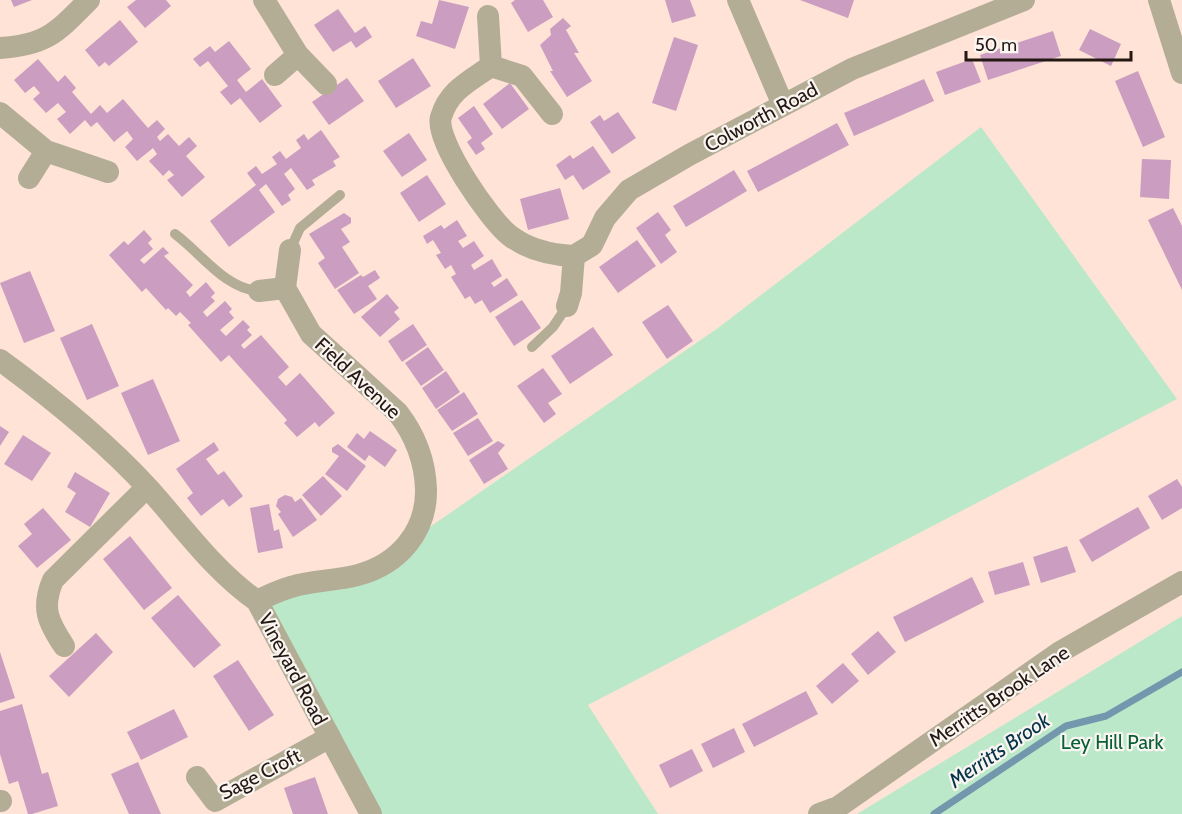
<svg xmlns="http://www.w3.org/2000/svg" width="1182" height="814" font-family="Cabin,sans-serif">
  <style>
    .green { fill: #bce8ca }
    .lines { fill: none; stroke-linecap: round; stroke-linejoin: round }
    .stream { stroke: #7397ac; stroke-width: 7 }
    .building { fill: #cb9dc0 }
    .service { stroke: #b4ad96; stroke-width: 10 }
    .minor { stroke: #b4ad96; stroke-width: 22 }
    .labels { text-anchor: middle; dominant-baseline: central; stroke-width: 4.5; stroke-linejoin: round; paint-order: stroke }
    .street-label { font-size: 20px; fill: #241813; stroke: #fbf5f1 }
    .park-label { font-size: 20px; fill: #065f35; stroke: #fbf5f1 }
    .water-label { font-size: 21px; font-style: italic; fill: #03344a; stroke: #fbf5f1 }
  </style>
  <rect width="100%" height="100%" fill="#fee3d6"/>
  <path class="green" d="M981 127 1177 399 588 705 658 814H380L268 604 392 569 424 540V531L718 328Z
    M1182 616V814H857Z"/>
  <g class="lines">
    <path class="stream" d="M934 814 1066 726 1106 716 1182 672"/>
  </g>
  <path class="building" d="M11 0H32L14 7Z
    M136 0H166L171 6 145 28 127 7Z
    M439 0 469 7 455 49 416 36 421 21 432 24Z
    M515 0H543L553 17 528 32 511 3Z
    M665 0H690L696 16 672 23Z
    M800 0H854L848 18Z
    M338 9 355 33 365 26 372 37 356 48 351 41 333 52 314 25Z
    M563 18 571 26 566 30 579 53H574L592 81 567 97 550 71H553L540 45 551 35 550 29Z
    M120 20 138 42 109 66 105 62 99 67 85 50Z
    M1090 29 1121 44 1111 66 1079 50Z
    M1053 31 1061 56 988 80 980 55Z
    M674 37 698 45 676 111 652 103Z
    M229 41 251 69 237 80 246 92 262 79 282 106 260 123 240 98 231 105 220 92 228 86 208 61 200 67 193 59 210 46 215 52Z
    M413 58 431 86 396 108 378 81Z
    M38 59 58 82 65 75 76 88 72 92 91 114 100 105 107 113 123 99 148 128 157 120 165 129 157 137 160 141 168 134 179 146 189 137 197 146 186 156 205 177 182 197 167 180 174 175 169 170 163 176 149 161 157 154 153 148 137 161 125 147 133 139 127 131 114 142 97 122 91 127 85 120 70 134 57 119 66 112 58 103 46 113 33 99 40 93 34 86 25 93 14 80Z
    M972 59 981 82 945 95 936 72Z
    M1138 71 1165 137 1143 147 1115 81Z
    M347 78 364 101 329 125 312 102Z
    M924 79 934 101 854 136 844 113Z
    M510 83 529 109 502 129 483 104Z
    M474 106 493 134 481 143 485 149 476 155 467 142 472 138 458 118Z
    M618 112 636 138 612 154 590 122 600 115 604 121Z
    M837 123 849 145 758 192 747 171Z
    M321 130 340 157 333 161 336 166 312 180 315 185 307 190 291 168 284 174 295 189 288 195 291 200 282 206 266 184 259 190 275 212 229 247 210 221 256 185 247 173 256 166 262 174 277 164 272 157 280 151 286 159 301 148 296 140 304 134 308 140Z
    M409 133 427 160 402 177 383 151Z
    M593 146 611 172 583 190 573 175 565 180 556 165 570 155 573 159Z
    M1142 159 1171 160 1169 199 1140 197Z
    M734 170 747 191 686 227 673 206Z
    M427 175 446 204 419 222 400 193Z
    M560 188 569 219 528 230 520 199Z
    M1173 208 1182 226V290L1148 220Z
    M658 212 671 230 665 235 677 252 661 264 636 228Z
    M344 213 351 218V223L341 229 350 242 342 247 359 273 335 289 318 263 325 258 309 234Z
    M457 220 467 236 458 241 463 248 474 241 484 256 471 265 474 270 492 259 502 276 491 283 494 287 507 278 518 295 490 313 482 300 475 304 470 296 465 299 451 277 456 274 451 265 445 269 436 255 441 253 433 240 427 244 423 236 441 225 444 229Z
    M144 230 152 239 148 243 153 249 140 260 144 264 163 247 169 253 164 256 193 285 186 292 190 297 206 282 215 293 211 297 215 301 203 312 207 317 225 301 232 309 229 312 234 318 220 330 226 336 243 320 250 327 247 330 252 335 241 345 244 349 261 335 289 367 278 377 286 386 300 373 335 413 319 427 315 422 297 437 284 423 287 420 229 355 221 362 188 325 191 323 180 312 176 316 168 308 166 310 146 288 142 292 109 255 124 241 128 245Z
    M637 240 656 266 618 293 599 267Z
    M375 270 380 278 368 286 377 299 354 314 337 290 361 275 363 277Z
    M30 271 55 331 24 343 0 283Z
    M387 294 399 308 394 312 400 319 380 337 361 317Z
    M522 300 541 328 514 346 495 317Z
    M668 305 693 341 667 359 642 322Z
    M92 324 119 386 87 400 60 338Z
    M413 324 427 345 402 362 388 341Z
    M593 327 613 355 570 384 551 356Z
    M428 347 444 370 421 386 405 363Z
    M543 368 562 394 548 403 556 414 544 423 517 386Z
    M446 371 460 392 436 409 422 388Z
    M153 379 180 441 148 455 121 393Z
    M464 392 478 414 452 431 437 410Z
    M478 418 493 441 468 456 453 433Z
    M0 426 9 432 0 446Z
    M370 431 397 450 385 467 369 455 365 461 347 447 357 433 364 439Z
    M23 435 51 453 32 481 4 464Z
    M498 441 505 445 498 453 508 469 484 484 469 460Z
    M214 442 219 450 206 459 218 475 224 471 243 496 229 507 223 499 201 516 187 498 193 493 176 469Z
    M338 444 366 466 347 491 325 474 339 456 332 452V448Z
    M75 472 110 493 90 527 65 512 76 493 67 487Z
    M323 476 342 496 321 516 302 495Z
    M1177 479 1182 487V508L1162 520 1148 496Z
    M285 495 292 497 295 502 301 498 317 520 293 537 278 514 281 512 276 506 278 499Z
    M269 504 274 531 279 529 283 548 258 553 250 508Z
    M1138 507 1150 528 1092 562 1079 540Z
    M43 508 71 540 37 568 18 546 32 534 24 524Z
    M130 536 172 588 144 610 103 559Z
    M1067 546 1076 572 1041 583 1033 557Z
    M1023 562 1030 585 995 595 988 572Z
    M972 577 984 602 905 642 893 617Z
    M178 595 221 645 194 668 151 618Z
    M878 631 896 652 868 675 851 654Z
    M96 633 113 652 69 697 49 676Z
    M0 652 15 698 0 703Z
    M238 660 274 715 249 731 213 676Z
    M843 663 859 681 832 704 816 686Z
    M806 691 818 714 754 747 742 724Z
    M22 704 42 774 48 772 58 806 32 814H28L18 781 9 784 0 754V711Z
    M174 709 188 737 141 760 127 732Z
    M734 728 745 752 713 768 701 744Z
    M692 749 703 771 670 788 659 765Z
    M138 762 161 814H129L111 774Z
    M315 777 328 814H293L284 788Z"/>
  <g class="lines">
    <path class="service" d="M175 234C201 253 225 289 259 291
      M290 250 300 228 340 195
      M532 347 553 327 567 306"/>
    <path class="minor" d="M264 0 298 55 326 84
      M738 0 783 105
      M1159 0 1182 73
      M488 16 491 66C470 81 449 90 441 117 434 140 490 220 509 235 528 250 550 255 574 256
      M0 48C47 45 57 32 89 0
      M491 66 522 76 552 114
      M275 75 298 55
      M0 113 46 151 29 178
      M46 151 108 172
      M285 288 290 250
      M567 306 571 293 574 256 592 245 605 218 629 190 689 155 852 69 1024 0
      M0 360C52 398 105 441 149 489 184 528 214 571 257 601L371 814
      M257 601C268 596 279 590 291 587 313 580 336 581 358 575 399 564 427 531 426 489 425 462 415 435 398 413L311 334 285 288 259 291
      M64 646C48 622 41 608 53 580L147 487
      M197 777 215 801 330 737
      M0 801H1
      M819 814 838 807 1060 652 1182 582"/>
  </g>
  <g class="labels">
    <g class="street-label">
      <text transform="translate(761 117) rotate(-28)">Colworth Road</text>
      <text transform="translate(358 378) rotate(43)">Field Avenue</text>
      <text transform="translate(293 669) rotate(62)">Vineyard Road</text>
      <text transform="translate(999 696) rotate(-34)">Merritts Brook Lane</text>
      <text transform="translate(260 774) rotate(-27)">Sage Croft</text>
    </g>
    <g class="park-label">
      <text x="1112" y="742">Ley Hill Park</text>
    </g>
    <g class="water-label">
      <text transform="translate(999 750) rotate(-34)">Merritts Brook</text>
    </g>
  </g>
  <path d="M966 51v9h165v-9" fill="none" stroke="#241813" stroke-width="3"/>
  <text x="975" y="51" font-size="18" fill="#241813" stroke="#fbf5f1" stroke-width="4.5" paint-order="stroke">50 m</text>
</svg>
